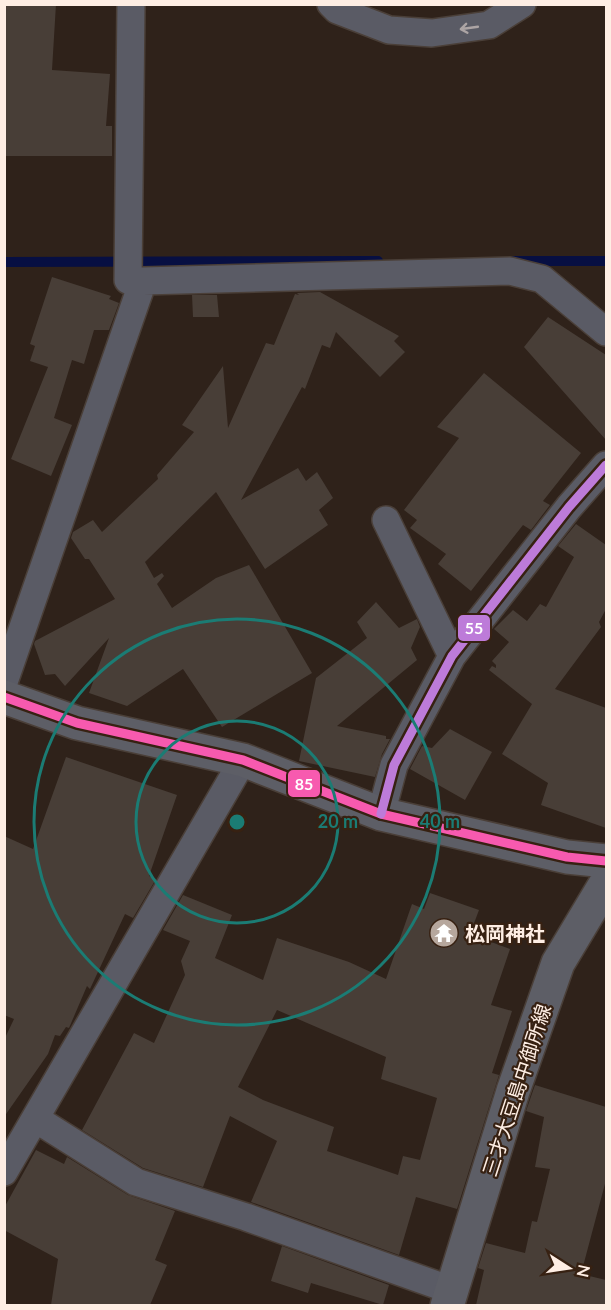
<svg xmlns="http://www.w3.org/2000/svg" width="611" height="1310" font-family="Lato,'Noto Sans JP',sans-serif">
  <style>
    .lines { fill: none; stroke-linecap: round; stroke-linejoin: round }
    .stream { stroke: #070f42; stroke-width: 10 }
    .building { fill: #483e37; fill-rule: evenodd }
    .street-casing { stroke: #4a3f38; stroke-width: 30 }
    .secondary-casing { stroke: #4a3f38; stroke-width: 36 }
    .street { stroke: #5a5b65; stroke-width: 27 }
    .secondary { stroke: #5d5e66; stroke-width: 33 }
    .bus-1-casing { stroke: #372112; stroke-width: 14 }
    .bus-2-casing { stroke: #372112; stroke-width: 14 }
    .bus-1 { stroke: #f75aaf; stroke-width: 9 }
    .bus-2 { stroke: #bd7bd9; stroke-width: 9 }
    .oneway { stroke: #aca4a4 }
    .ring { fill: none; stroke: #1b7c74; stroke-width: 3 }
    .labels { text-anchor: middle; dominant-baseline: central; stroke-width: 4.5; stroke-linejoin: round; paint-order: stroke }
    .poi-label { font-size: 20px; font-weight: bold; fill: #feeee4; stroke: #372112; text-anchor: start }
    .street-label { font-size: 20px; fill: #feeee4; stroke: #372112 }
    .centre { fill: #1b7c74; stroke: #372112; stroke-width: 3 }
    .ring-label { font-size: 18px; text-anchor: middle; font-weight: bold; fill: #1b7c74; stroke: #372112; stroke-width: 4.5; stroke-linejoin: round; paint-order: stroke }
    .line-badge { stroke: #372112; stroke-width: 2 }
    .badge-label { font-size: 16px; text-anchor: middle; font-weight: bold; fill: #fff }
  </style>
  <rect width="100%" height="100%" fill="#2f221a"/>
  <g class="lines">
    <path class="stream" d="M514 261H606
      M4 262 378 261"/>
  </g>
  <path class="building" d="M4 4H56L52 70 110 74 106 126H112V156H4Z
    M52 277 111 296 109 299 119 303 109 330H94L84 364 72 360 54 418 72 425 51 476 11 459 48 367 30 361 35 346 30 344Z
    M320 292 399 336 394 341 405 352 380 377 336 332 330 348 322 345 305 389 302 387 241 500 298 468 306 481 317 472 333 498 319 510 328 525 265 569 216 492 145 562 154 578 162 573 164 576 157 584 172 608 216 578 249 565 312 673 222 727 183 669 127 706 89 693 109 638 65 686 55 674 45 675 34 644 35 641 115 599 89 559H85L71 538 73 532 93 520 102 532 158 479 157 475 194 432 182 425 223 366 228 428 266 343 274 345 295 294 299 295 297 293Z
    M192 295H217L219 317H193Z
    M548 317 606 355V440L524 347Z
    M484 373 581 453 543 501 550 505 531 530 523 525 471 591 438 564 446 554 410 528 417 520 404 510 459 438 437 427Z
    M576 524 606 545V609L599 622 601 627 555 689 606 708V828L541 805 548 783 502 754 532 704 489 670 492 666 496 668V665L492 661 509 642 494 629 513 610 527 621 540 604 546 607 574 557 558 546Z
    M376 602 399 628 417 619 420 627 411 648 417 660 337 726 386 736V739H390L382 754 375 777 299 761 316 678 367 638 357 622Z
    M450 729 492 752 465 800 410 769 422 746 432 748Z
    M66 757 177 795 149 876 156 879 133 918 125 914 90 989 87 986 69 1028 66 1027 60 1036 55 1035 48 1054 4 1117V1040L14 1019 4 1015V836L33 849Z
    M430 893 479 910 470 934 510 949 491 1005 512 1011 492 1073 499 1075 457 1209 416 1197 399 1255 251 1202 277 1141 230 1116 203 1187 143 1168 82 1130 134 1033 154 1043 185 975 181 961 190 941 163 930 183 895 232 915 215 958 263 980 277 938 349 962 386 979 412 904 424 909ZM277 1010 386 1057 381 1079 437 1098 420 1160 403 1156 398 1175 327 1151 334 1127 263 1100 238 1087Z
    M535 1085 606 1107V1180L581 1274 606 1280V1305H476L484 1270 478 1268 486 1243 525 1253 532 1221 537 1222 550 1169 535 1167 544 1117 526 1111Z
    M36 1150 64 1164 67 1157 128 1195 175 1211 155 1260 167 1265 150 1305H51L58 1259 4 1230V1208Z
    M282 1246 389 1285 383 1305 311 1283 308 1293 271 1281Z"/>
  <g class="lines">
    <g class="street-casing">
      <path id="street" d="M331 4 337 10 389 30 432 33 489 25 522 4
        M143 281 510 271 542 279 606 332
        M386 520 452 656
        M4 682 143 281 128 280 131 4
        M381 814 394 765 452 656 569 507 606 465
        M36 1119 136 1182 246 1217 451 1290
        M4 1172 243 760"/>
    </g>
    <g class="secondary-casing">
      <path id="secondary" d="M4 697 77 723 243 760 381 814 567 857 606 861
        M447 1306 513 1091 558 963 606 883"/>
    </g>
    <use href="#street" class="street"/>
    <use href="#secondary" class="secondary"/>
    <g class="bus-1-casing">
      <path id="bus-1" d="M4 697 77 723 243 760 381 814 567 857 606 861"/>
    </g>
    <g class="bus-2-casing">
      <path id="bus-2" d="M381 814 394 765 452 656 569 507 606 465"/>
    </g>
    <use href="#bus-1" class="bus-1"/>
    <use href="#bus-2" class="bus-2"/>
  </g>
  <defs><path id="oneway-shaft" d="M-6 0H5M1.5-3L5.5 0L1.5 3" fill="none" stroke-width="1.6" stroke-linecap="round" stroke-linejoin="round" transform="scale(1.5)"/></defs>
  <use class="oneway" href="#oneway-shaft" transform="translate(469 28) rotate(172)"/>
  <g class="ring">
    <circle cx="237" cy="822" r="101"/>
    <circle cx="237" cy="822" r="203"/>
  </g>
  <defs>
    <g id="temple-disc" transform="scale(1.5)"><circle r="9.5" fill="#b6a79d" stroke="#372112"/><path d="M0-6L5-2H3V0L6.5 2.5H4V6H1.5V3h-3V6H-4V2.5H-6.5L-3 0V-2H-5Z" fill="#fff"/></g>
  </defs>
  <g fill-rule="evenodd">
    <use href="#temple-disc" x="444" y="933"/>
  </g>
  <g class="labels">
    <g class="poi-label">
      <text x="465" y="933">松岡神社</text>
    </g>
    <g class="street-label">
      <text transform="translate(516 1090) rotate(-72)">三才大豆島中御所線</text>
    </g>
  </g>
  <circle cx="237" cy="822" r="9" class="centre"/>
  <g class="ring-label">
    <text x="338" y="828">20 m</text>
    <text x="440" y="828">40 m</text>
  </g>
  <g class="line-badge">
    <rect x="457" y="614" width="34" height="28" rx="6" fill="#bd7bd9"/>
    <rect x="287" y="769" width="34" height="29" rx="6" fill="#f75aaf"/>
  </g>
  <g class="badge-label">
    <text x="474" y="634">55</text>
    <text x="304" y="790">85</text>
  </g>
  <rect width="611" height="1310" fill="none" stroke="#feeee4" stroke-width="12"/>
  <g transform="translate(569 1268) rotate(102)" stroke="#372112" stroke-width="4.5" paint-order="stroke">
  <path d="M0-4.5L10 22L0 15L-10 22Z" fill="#feeee4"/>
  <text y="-9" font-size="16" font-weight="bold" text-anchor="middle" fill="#feeee4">N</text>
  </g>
</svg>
